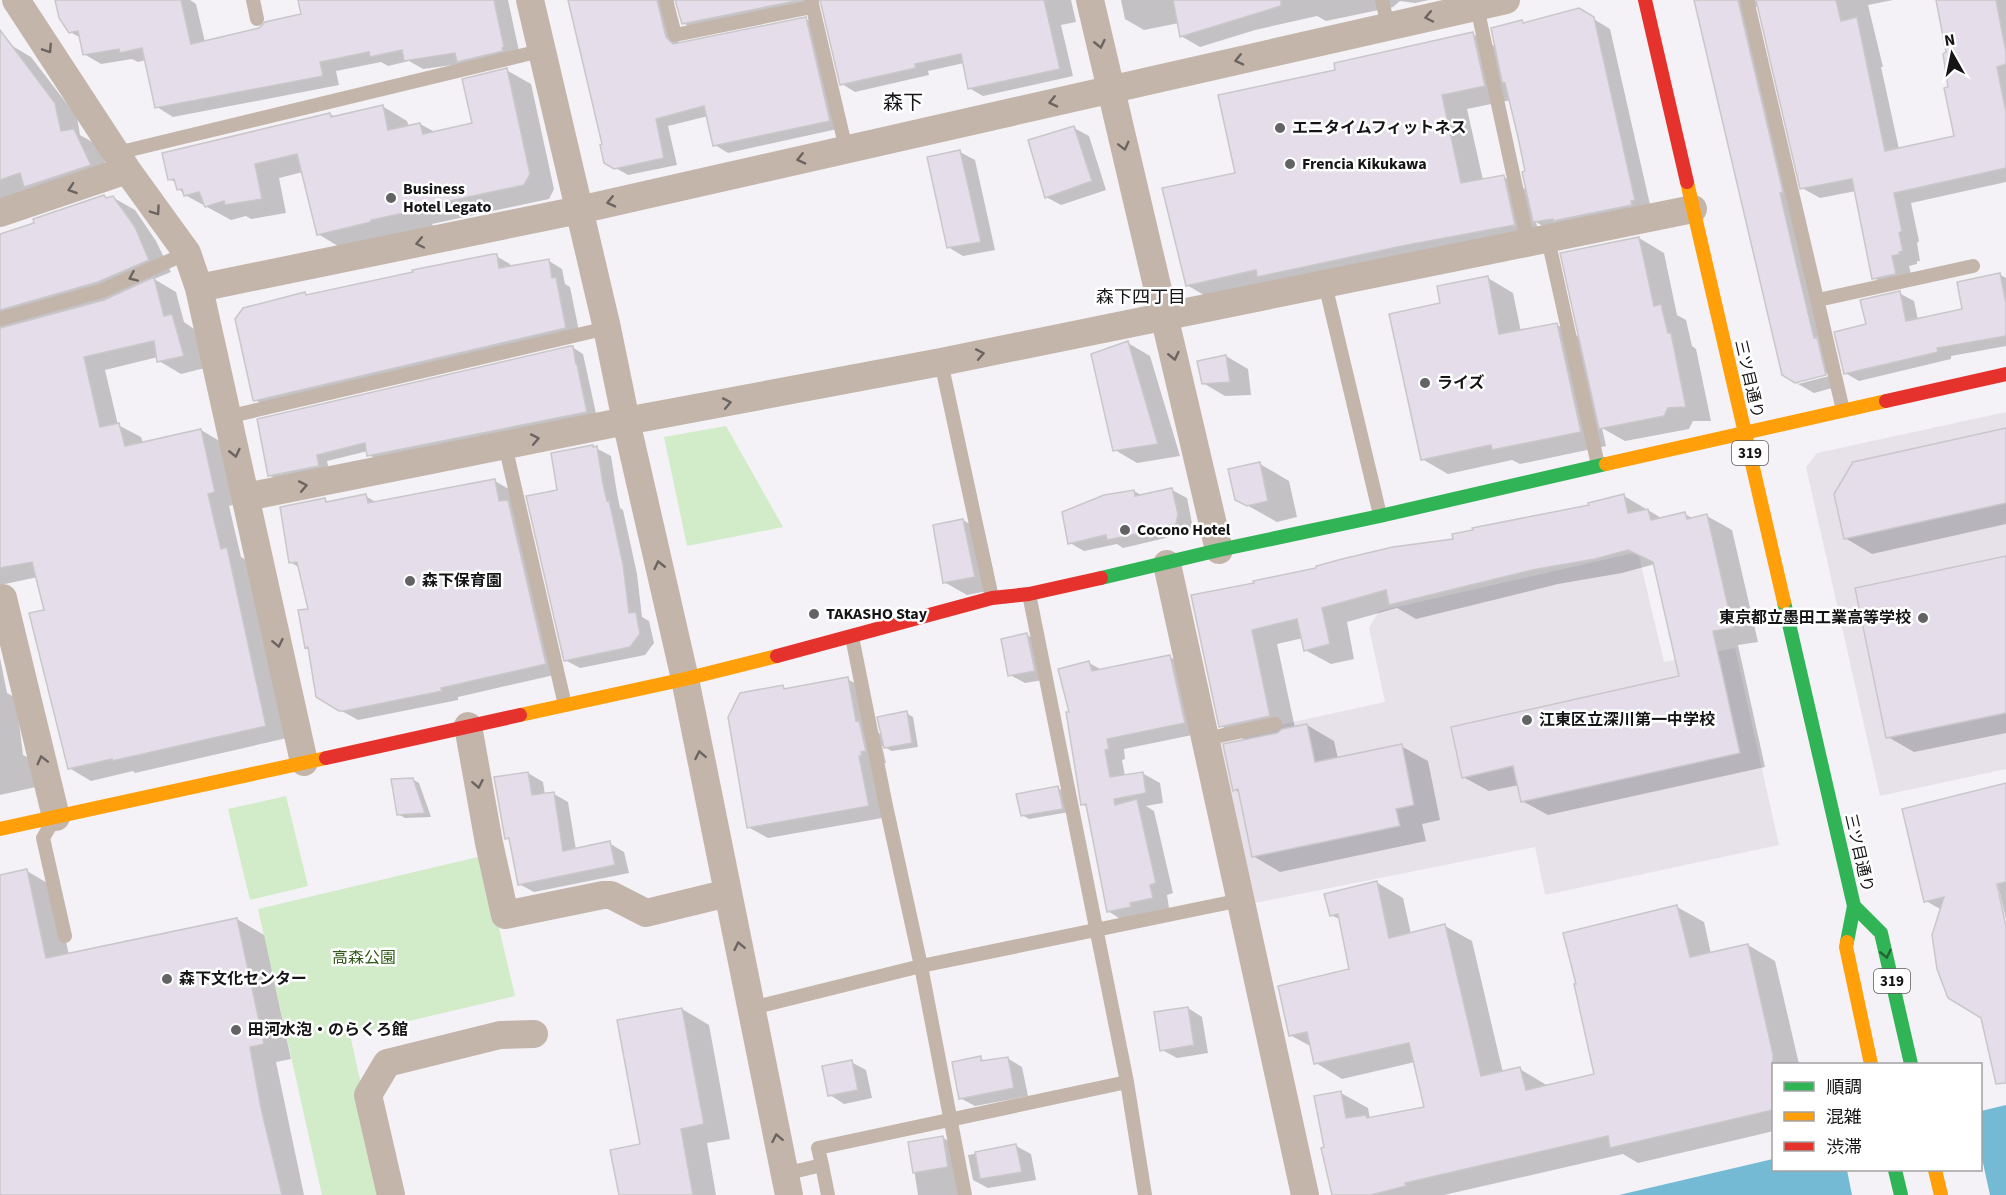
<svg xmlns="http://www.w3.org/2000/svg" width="2006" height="1195" font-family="'Source Sans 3','Noto Sans JP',sans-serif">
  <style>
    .built { fill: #e7e2ea }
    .green { fill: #d2ebc8 }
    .water { fill: #75bad4 }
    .pier { fill: #f4f2f6 }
    .shadow { fill: #0003; fill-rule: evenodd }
    .building { fill: #e5dde9; stroke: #c9c7c9; stroke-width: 1.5 }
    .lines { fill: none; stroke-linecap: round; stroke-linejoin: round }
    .lane { stroke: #c4b5ab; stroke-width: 14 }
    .street { stroke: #c4b5ab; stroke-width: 28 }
    .fast { stroke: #30b455; stroke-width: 14 }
    .slow { stroke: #ff9f0a; stroke-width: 14 }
    .jam { stroke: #e5322d; stroke-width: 14 }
    .oneway { stroke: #6c6460 }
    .oneway2 { stroke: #226436 }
    .poi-dot { fill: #636264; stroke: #fff; stroke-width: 2 }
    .labels { text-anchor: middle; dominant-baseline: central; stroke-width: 5; stroke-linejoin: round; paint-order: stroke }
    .shield { fill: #fff; stroke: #5b5a5c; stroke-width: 1.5 }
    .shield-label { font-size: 15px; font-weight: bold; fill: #151416 }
    .poi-label { font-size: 16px; font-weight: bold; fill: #151416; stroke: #fff; text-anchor: start }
    .street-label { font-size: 16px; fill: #151416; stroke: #fff }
    .park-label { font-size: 16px; fill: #305a17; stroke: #fff }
    .neighbourhood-label { font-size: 18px; fill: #151416; stroke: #fff }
    .quarter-label { font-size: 20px; fill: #151416; stroke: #fff }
  </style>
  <rect width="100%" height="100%" fill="#f4f2f6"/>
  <path class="built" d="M2006 412V769L1880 796 1806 467 1817 453Z
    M1638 552 1664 662 1735 648 1779 845 1545 895 1535 847 1255 903 1220 738 1385 702 1369 628 1379 611Z"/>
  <path class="green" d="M726 426 783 527 687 546 664 437Z
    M286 796 308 886 250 900 228 809Z
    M482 856 515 996 350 1035 386 1195H322L258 909Z"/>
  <path class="water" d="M2006 1105V1195H1619L1773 1159 1774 1170H1980L1981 1111Z"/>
  <path class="pier" d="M1981 1154 1990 1195H1852L1847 1170H1980Z"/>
  <path class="shadow" d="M56 0H190L196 4 205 42 260 29 303 15 300 0H508L520 56 423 69 409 61 388 66 381 62 336 71 339 85 173 117 157 107 146 60 138 62 132 59 101 64 84 54 81 38 70 32Z
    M569 0H675L671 5 670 11 679 44 806 19 819 27 842 128 728 153 715 145 708 116 668 126 677 165 628 175 605 162 587 70Z
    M677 0H820L816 7 696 31 683 23Z
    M822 0H1071L1076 22 1061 25 1073 76 983 96 969 88 964 63 928 71 929 75 855 92 842 84Z
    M1121 0H1429L1415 3 1400 1 1393 7 1326 21 1317 16 1255 30 1200 47 1181 36 1179 23 1144 30 1125 19Z
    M1695 0H1893L1868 5 1883 67H1881L1899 149 1955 137 1948 53 1937 0H2006V182L1911 203 1919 241 1917 243 1920 261H1917V264L1909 266 1913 283 1891 288 1874 278 1856 191 1820 198 1802 188 1759 4 1756 7V13L1843 385 1814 393 1798 384 1833 375 1832 372 1798 381V384L1783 374Z
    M1579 10 1610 29 1651 209 1551 231 1536 222 1540 239 1212 300 1187 285 1237 174 1337 72 1473 34 1496 47 1522 22 1526 24ZM1511 100 1527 172V190L1504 177 1483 180 1467 109Z
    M9 44 31 57 77 117 80 135 96 144 112 177 0 199V47Z
    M506 70 531 84 554 189 549 199 432 224 433 226 343 249 318 234 303 172 279 178 286 213 251 219 246 216 231 220 185 195 179 189 177 183 169 179 330 114 335 117 382 106 407 121 409 127 420 124 435 132 474 124Z
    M1074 128 1089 136 1106 190 1061 205 1046 197Z
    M960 152 975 160 995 250 963 256 948 247Z
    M104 197 108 199 112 197 135 210 156 241 171 272 154 279 176 292 184 322 194 329 205 368 181 374 159 361 158 357 105 370 118 425 141 437 143 443 201 430 223 443 236 504 229 506 241 557 249 562 287 738 135 773 133 771 91 781 69 768 46 611 38 577 0 585V236Z
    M1639 238 1664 253 1677 315 1686 320 1692 346 1696 349 1711 421H1693L1689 429 1625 441 1602 428 1606 446 1520 464 1512 460 1448 474 1422 459 1442 304 1488 278 1513 293 1521 332 1557 325 1581 338Z
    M496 256 510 264 511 268 549 261 562 269 565 284 570 287 580 336 269 408 255 400 305 293 310 296Z
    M1999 274 2006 278V346L1951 356V359L1859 381 1845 373 1868 325 1899 293 1914 301 1918 320 1964 310Z
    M1128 343 1150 356 1180 456 1137 463 1115 450Z
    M572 347 583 354 597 418 380 461 369 455 368 451 327 461 329 471 280 481 269 475Z
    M1226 356 1248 369 1251 395 1225 396 1203 383Z
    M2006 429V524L1872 554 1845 538Z
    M592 446 611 456 617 493 620 508 623 510 637 574 642 617 649 621 654 643 645 655 580 668 565 660 559 491Z
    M1260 464 1289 481 1297 517 1277 522 1236 499Z
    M495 481 512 491 563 673 458 697V700L358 720 340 710 310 649 307 647 310 610 300 568 290 562 325 500 331 503 365 496 378 503Z
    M1172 490 1187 498 1192 523 1191 532 1123 548 1117 544 1084 551 1070 543 1134 491 1143 496Z
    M1624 496 1663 519 1685 514 1694 519 1707 516 1732 530 1758 642 1738 645 1765 767 1548 815 1522 801 1519 785 1489 791 1463 777 1681 677 1655 564 1622 573 1558 584 1416 619 1397 608 1347 622 1354 659 1331 664 1305 650 1303 638 1277 644 1295 728 1307 725 1334 741 1338 759 1401 746 1428 761 1440 820 1422 824 1426 841 1280 872 1253 856 1240 793 1235 790 1247 741 1221 726 1192 596 1454 540Z
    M963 520 985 533 997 589 967 595 944 582Z
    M2006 558V733L1914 752 1888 737Z
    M1027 635 1042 643 1049 679 1025 683 1010 675Z
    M1170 657 1187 667 1202 733 1124 749 1125 759 1122 760 1125 776 1142 773 1160 783 1163 803 1146 806 1154 811 1173 893 1167 895 1169 908 1147 913 1125 922 1108 911 1088 808 1082 804 1071 713 1089 663 1102 670Z
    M0 658 7 693 16 698 23 755 29 758 36 787 0 795Z
    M847 679 868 690 875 731 882 735 906 713 913 717 918 747 892 751 882 746 886 763H881L888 817 768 838 748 827 783 687 788 690Z
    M528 773 543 782 545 795 554 794 568 802 576 850 609 843 624 852 629 873 534 892 519 884 511 840 506 838Z
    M412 779 419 783 431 817 405 818 398 814Z
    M2006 785V919L1996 877H1994L2006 933V1069L1983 1017 1942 910 1926 901Z
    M1058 788 1065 792 1069 812 1029 819 1022 815Z
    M27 871 54 887 69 955 237 919 264 935 291 1059 276 1062 304 1195H0V877Z
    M1376 882 1403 898 1411 934 1445 926 1472 941 1503 1073 1520 1069 1548 1086 1596 1076 1677 907 1704 922 1711 954 1748 945 1775 961 1799 1064H1774V1131L1638 1163 1623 1154 1444 1195H1333L1326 1148 1341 1093 1368 1108 1370 1119 1426 1108 1415 1062 1342 1079 1316 1063 1312 1047 1290 1035 1351 970 1341 920 1331 915Z
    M1188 1008 1202 1017 1208 1053 1177 1058 1162 1050Z
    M682 1009 709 1025 730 1139 707 1143 716 1195H620L642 1145Z
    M980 1058 987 1062 1007 1058 1022 1067 1028 1096 975 1106 960 1098Z
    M851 1062 866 1070 872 1098 844 1104 830 1095Z
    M942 1137 957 1146 965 1195H918L910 1143Z
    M1016 1146 1031 1154 1036 1180 988 1188 973 1180 968 1155Z"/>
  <path class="building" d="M55 0H181L191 44 259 28 265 22 301 14 298 0H494L504 47 502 48 503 51 457 62 455 53 404 61 402 50 370 57 369 52 320 62 323 76 155 108 142 48 120 53 119 49 83 55 78 31 69 33 59 18Z
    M568 0H657L666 37 673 44 806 17 830 121 713 146 704 106 656 119 664 158 614 169 604 163 600 145 602 144Z
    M675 0H801L682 24Z
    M820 0H1044L1060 69 968 89 961 54 915 64 916 68 840 85Z
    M1173 0H1281V6L1180 37Z
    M1694 0H1738L1783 192 1780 193 1796 262 1814 338 1817 337 1826 375 1795 383 1782 375Z
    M1756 0H1836L1841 21 1857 17 1885 151 1954 136 1944 88 1948 87 1943 54 1946 52 1936 0H1996L2006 52V64L1997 67 2006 112V168L1894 193 1902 231 1899 233 1903 251 1899 252 1900 254 1892 256 1896 274 1872 279 1852 179 1800 189Z
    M1579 8 1594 17 1635 200 1631 201 1632 205 1553 221V219L1533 222 1522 172 1525 171 1518 137 1505 83 1502 82 1491 28 1522 20 1523 23Z
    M0 30 55 103 61 131 74 129 91 165 24 187 20 173 0 180Z
    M1473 32 1485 86 1442 95 1461 183 1504 175 1515 225 1407 245 1257 277 1256 270 1186 286 1162 188 1235 173 1218 95 1335 70 1334 63Z
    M507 68 530 174 524 185 408 210 409 212 371 220V222L317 235 297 154 255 164 262 199 225 205 224 201 205 207 199 192 184 196 182 189 177 190 174 179 168 180 162 153 330 113 331 117 383 105 388 130 420 123 423 134 472 123 462 79Z
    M1074 126 1092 181 1045 198 1028 140Z
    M960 150 981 242 947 248 927 157Z
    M104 195 106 198 113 196 135 227 149 260 98 282 0 310V234L34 223 33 219Z
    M1639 237 1654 306 1661 304 1668 333H1671L1686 407 1668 408 1664 416 1599 429 1560 253Z
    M493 254H497L499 268 549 259 552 278 556 277 566 328 254 401 253 400 235 319 243 308 305 292 306 295 413 272 412 270Z
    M2000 273 2006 303V336L1937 348 1938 352 1844 374 1834 332 1866 324 1860 300 1900 291 1906 321 1962 309 1957 282Z
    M1488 276 1499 334 1557 323 1581 432 1492 450 1491 445 1421 460 1389 314 1440 303 1437 286Z
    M154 277 164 316 172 314 184 356 157 362 154 341 84 357 100 427 119 423 125 446 201 429 215 492 208 494 221 549 227 547 266 726 112 761V759L68 769 29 613 44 610 32 562 0 568V328L104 300Z
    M1128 341 1158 444 1113 451 1091 354Z
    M570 346H573L576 364H577L587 412 367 456 365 443 317 455 319 466 268 476 257 419Z
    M1226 355 1230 382 1202 384 1197 361Z
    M2006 428V503L1844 539 1834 494 1853 462Z
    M593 445V447L597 446 603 484 607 501 609 500 623 564 629 613 636 612 640 634 630 647 564 661 526 496 557 490 551 453Z
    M1260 462 1268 501 1247 506 1235 500 1228 469Z
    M495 479 499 501 508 500 546 664 441 688 442 691 344 711H339L316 697 308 647 305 648 298 610 308 609 297 562 289 563 280 507 325 498 326 502 366 494 368 503Z
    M1172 488 1178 514 1176 524 1142 531V533L1107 540 1106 535 1068 544 1062 512 1104 495 1134 490 1135 496Z
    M1624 494 1628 513 1648 509 1651 520 1685 512 1687 519 1707 514 1733 628 1713 631 1740 753 1521 802 1513 766 1462 778 1451 727 1679 676 1653 562 1628 550 1595 559 1532 570 1389 605 1386 590 1322 608 1330 644 1304 651 1297 619 1252 630 1270 716 1219 727 1191 595 1254 583 1253 581 1316 568V566L1342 559 1393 547 1453 539 1452 534 1473 530 1472 528 1589 505 1588 503Z
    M963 519 975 577 943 583 933 525Z
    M2006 556V713L1886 738 1855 588Z
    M1027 633 1035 671 1008 676 1001 639Z
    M1170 655 1185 723 1107 739 1109 749 1105 750 1110 777 1143 772 1146 793 1114 799 1115 805 1137 799 1156 883 1150 885 1153 898 1130 903 1131 907 1107 912 1087 810 1086 804 1081 805 1066 712H1069L1058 669 1089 661 1092 671Z
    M848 677 856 721 859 720 866 751 861 752 862 756H859L869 806 747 828 728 717 740 693 783 685 784 689Z
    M907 711 912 743 884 748 877 717Z
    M1307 724 1315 762 1402 744 1414 805 1396 809 1400 826 1252 857 1238 789 1233 791 1223 744 1277 733 1282 729Z
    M528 772 532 795 554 792 563 851 610 841 615 865 518 885 509 838 505 839 494 777Z
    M413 778 425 813 397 815 391 779Z
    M2006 783V882L1997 884 2006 926V1083L1996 1084 1981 1018 1948 998 1937 969 1932 935 1944 897 1924 902 1902 809Z
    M1058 786 1063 809 1021 816 1016 794Z
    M27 869 46 958 237 918 264 1044 250 1047 261 1108 282 1195H0V875Z
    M1377 881 1389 938 1445 924 1481 1076 1520 1067 1526 1090 1594 1074 1574 984H1576L1563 933 1677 905 1690 957 1748 944 1773 1054V1110L1610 1148 1608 1136 1405 1183 1406 1186 1371 1195H1332L1321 1148 1324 1147 1314 1096 1341 1091 1346 1118 1366 1115 1367 1118 1424 1107 1409 1043 1314 1064 1307 1032 1289 1036 1278 986 1349 969 1338 914 1330 916 1324 894Z
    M1188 1007 1194 1045 1160 1051 1154 1012Z
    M682 1008 704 1124 681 1129 693 1195H619L610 1150 640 1144 617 1020Z
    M981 1056V1061L1008 1057 1014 1088 959 1099 952 1062Z
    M852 1060 858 1090 828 1096 822 1066Z
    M943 1136 948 1167 913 1173 908 1142Z
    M1016 1144 1022 1172 980 1179 975 1152Z"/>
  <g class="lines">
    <path class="lane" d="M253 0 257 19
      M666 0 675 35 812 7
      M811 0 846 149
      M1382 0 1388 26
      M1747 0 1843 410
      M1477 7 1528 243
      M117 153 540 51
      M1548 239 1598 465
      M1325 284 1380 515
      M1818 300 1973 266
      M0 319 101 291 187 253
      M941 362 992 598
      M227 417 607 328
      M505 445 565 705
      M1029 594 1127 1082 1145 1195
      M852 637 886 806 921 966 965 1195
      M1205 739 1275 724
      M53 821 43 838 65 936
      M752 1008 921 966 1241 900
      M822 1165 818 1148 1127 1082
      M784 1174 822 1165 828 1195"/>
    <path class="street" d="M16 0 127 170 187 253 199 288 304 762
      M530 0 607 328 626 421 685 679 789 1195
      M1090 0 1219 550
      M0 213 127 170
      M199 288 579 210 1506 0
      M246 497 626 421 941 362 1693 209
      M1167 564 1305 1195
      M0 599 3 598 56 817
      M468 726 489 843 505 915 603 895H611L646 913 728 893
      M391 1195 368 1095 387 1063 500 1035 534 1034"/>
    <path class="fast" d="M1101 578 1219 550 1380 516 1606 464
      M1784 602 1854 906 1847 942
      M1854 906 1881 933 1911 1064
      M1895 1170 1901 1195"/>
    <path class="slow" d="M1687 182 1784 602
      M1606 464 1886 401
      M520 715 685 679 777 656
      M0 829 326 758
      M1847 942 1846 947 1871 1064
      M1935 1170 1941 1195"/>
    <path class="jam" d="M1645 0 1687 182
      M1886 401 2006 374
      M777 656 992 598 1029 594 1101 578
      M326 758 520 715"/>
  </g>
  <defs><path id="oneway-chevron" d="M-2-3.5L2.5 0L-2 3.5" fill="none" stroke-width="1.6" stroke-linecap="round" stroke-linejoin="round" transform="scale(1.5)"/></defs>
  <g class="oneway">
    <use href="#oneway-chevron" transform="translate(1429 17) rotate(168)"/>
    <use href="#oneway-chevron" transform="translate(1100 44) rotate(77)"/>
    <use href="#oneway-chevron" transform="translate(48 49) rotate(57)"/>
    <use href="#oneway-chevron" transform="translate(1239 60) rotate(167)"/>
    <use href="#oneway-chevron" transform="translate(1053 102) rotate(167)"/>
    <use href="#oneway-chevron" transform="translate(1124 146) rotate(76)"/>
    <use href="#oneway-chevron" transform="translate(801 159) rotate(167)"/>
    <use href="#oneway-chevron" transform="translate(72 189) rotate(161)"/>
    <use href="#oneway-chevron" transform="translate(611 202) rotate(167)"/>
    <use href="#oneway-chevron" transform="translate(156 211) rotate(55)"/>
    <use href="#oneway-chevron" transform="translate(420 243) rotate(168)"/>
    <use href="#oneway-chevron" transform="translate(133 277) rotate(156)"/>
    <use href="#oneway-chevron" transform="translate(980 354) rotate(-11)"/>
    <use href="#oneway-chevron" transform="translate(1174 356) rotate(77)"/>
    <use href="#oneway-chevron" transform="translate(727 403) rotate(-11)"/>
    <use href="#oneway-chevron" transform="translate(535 439) rotate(-11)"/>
    <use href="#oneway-chevron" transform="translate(235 453) rotate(77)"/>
    <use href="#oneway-chevron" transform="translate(303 486) rotate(-11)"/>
    <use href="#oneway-chevron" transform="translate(659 565) rotate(-103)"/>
    <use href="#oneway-chevron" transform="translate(278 643) rotate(78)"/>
    <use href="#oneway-chevron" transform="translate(700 755) rotate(-101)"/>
    <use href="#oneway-chevron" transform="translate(42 760) rotate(-104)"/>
    <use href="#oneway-chevron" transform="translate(478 784) rotate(79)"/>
    <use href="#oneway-chevron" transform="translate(739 946) rotate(-102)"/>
    <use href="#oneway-chevron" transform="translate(777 1138) rotate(-101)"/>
  </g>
  <use class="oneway2" href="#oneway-chevron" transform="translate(1886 954) rotate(77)"/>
  <g class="poi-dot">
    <circle cx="1280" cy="128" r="6"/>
    <circle cx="1290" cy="164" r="6"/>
    <circle cx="391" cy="198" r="6"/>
    <circle cx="1425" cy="383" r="6"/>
    <circle cx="1125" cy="530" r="6"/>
    <circle cx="410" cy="581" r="6"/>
    <circle cx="814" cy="614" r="6"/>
    <circle cx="1923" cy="618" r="6"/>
    <circle cx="1527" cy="720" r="6"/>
    <circle cx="167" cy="979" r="6"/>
    <circle cx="236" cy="1030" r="6"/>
  </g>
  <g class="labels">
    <g class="shield">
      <rect x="1732" y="441" width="36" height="24" rx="4.5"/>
      <rect x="1874" y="969" width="36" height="24" rx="4.5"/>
    </g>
    <g class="shield-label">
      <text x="1750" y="453">319</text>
      <text x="1892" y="981">319</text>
    </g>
    <g class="poi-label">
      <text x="1292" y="128">エニタイムフィットネス</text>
      <text x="1302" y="164">Frencia Kikukawa</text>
      <text x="403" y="189">Business<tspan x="403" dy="18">Hotel Legato</tspan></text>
      <text x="1437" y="383">ライズ</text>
      <text x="1137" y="530">Cocono Hotel</text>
      <text x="422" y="581">森下保育園</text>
      <text x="826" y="614">TAKASHO Stay</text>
      <text x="1911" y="618" text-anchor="end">東京都立墨田工業高等学校</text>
      <text x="1539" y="720">江東区立深川第一中学校</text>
      <text x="179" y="979">森下文化センター</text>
      <text x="248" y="1030">田河水泡・のらくろ館</text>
    </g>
    <g class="street-label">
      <text transform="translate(1749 379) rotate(77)">三ツ目通り</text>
      <text transform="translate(1859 853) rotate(77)">三ツ目通り</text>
    </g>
    <g class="park-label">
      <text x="364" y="958">高森公園</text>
    </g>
    <g class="neighbourhood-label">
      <text x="1141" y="297">森下四丁目</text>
    </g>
    <g class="quarter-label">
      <text x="903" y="103">森下</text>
    </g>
  </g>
  <rect x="1772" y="1063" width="210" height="108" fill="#ffffff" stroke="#a1a1a2" stroke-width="1.5"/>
  <rect x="1784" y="1082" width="30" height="9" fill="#30b455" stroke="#a1a1a2" stroke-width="1.5"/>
  <text x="1826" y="1093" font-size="18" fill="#151416">順調</text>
  <rect x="1784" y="1112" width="30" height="9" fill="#ff9f0a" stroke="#a1a1a2" stroke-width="1.5"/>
  <text x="1826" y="1123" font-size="18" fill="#151416">混雑</text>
  <rect x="1784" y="1142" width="30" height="9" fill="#e5322d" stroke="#a1a1a2" stroke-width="1.5"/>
  <text x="1826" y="1153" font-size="18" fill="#151416">渋滞</text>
  <g transform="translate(1952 54) rotate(351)" stroke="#ffffff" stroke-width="4.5" paint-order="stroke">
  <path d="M0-4.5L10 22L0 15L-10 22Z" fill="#151416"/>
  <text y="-9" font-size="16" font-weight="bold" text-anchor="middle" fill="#151416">N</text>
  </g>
</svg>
